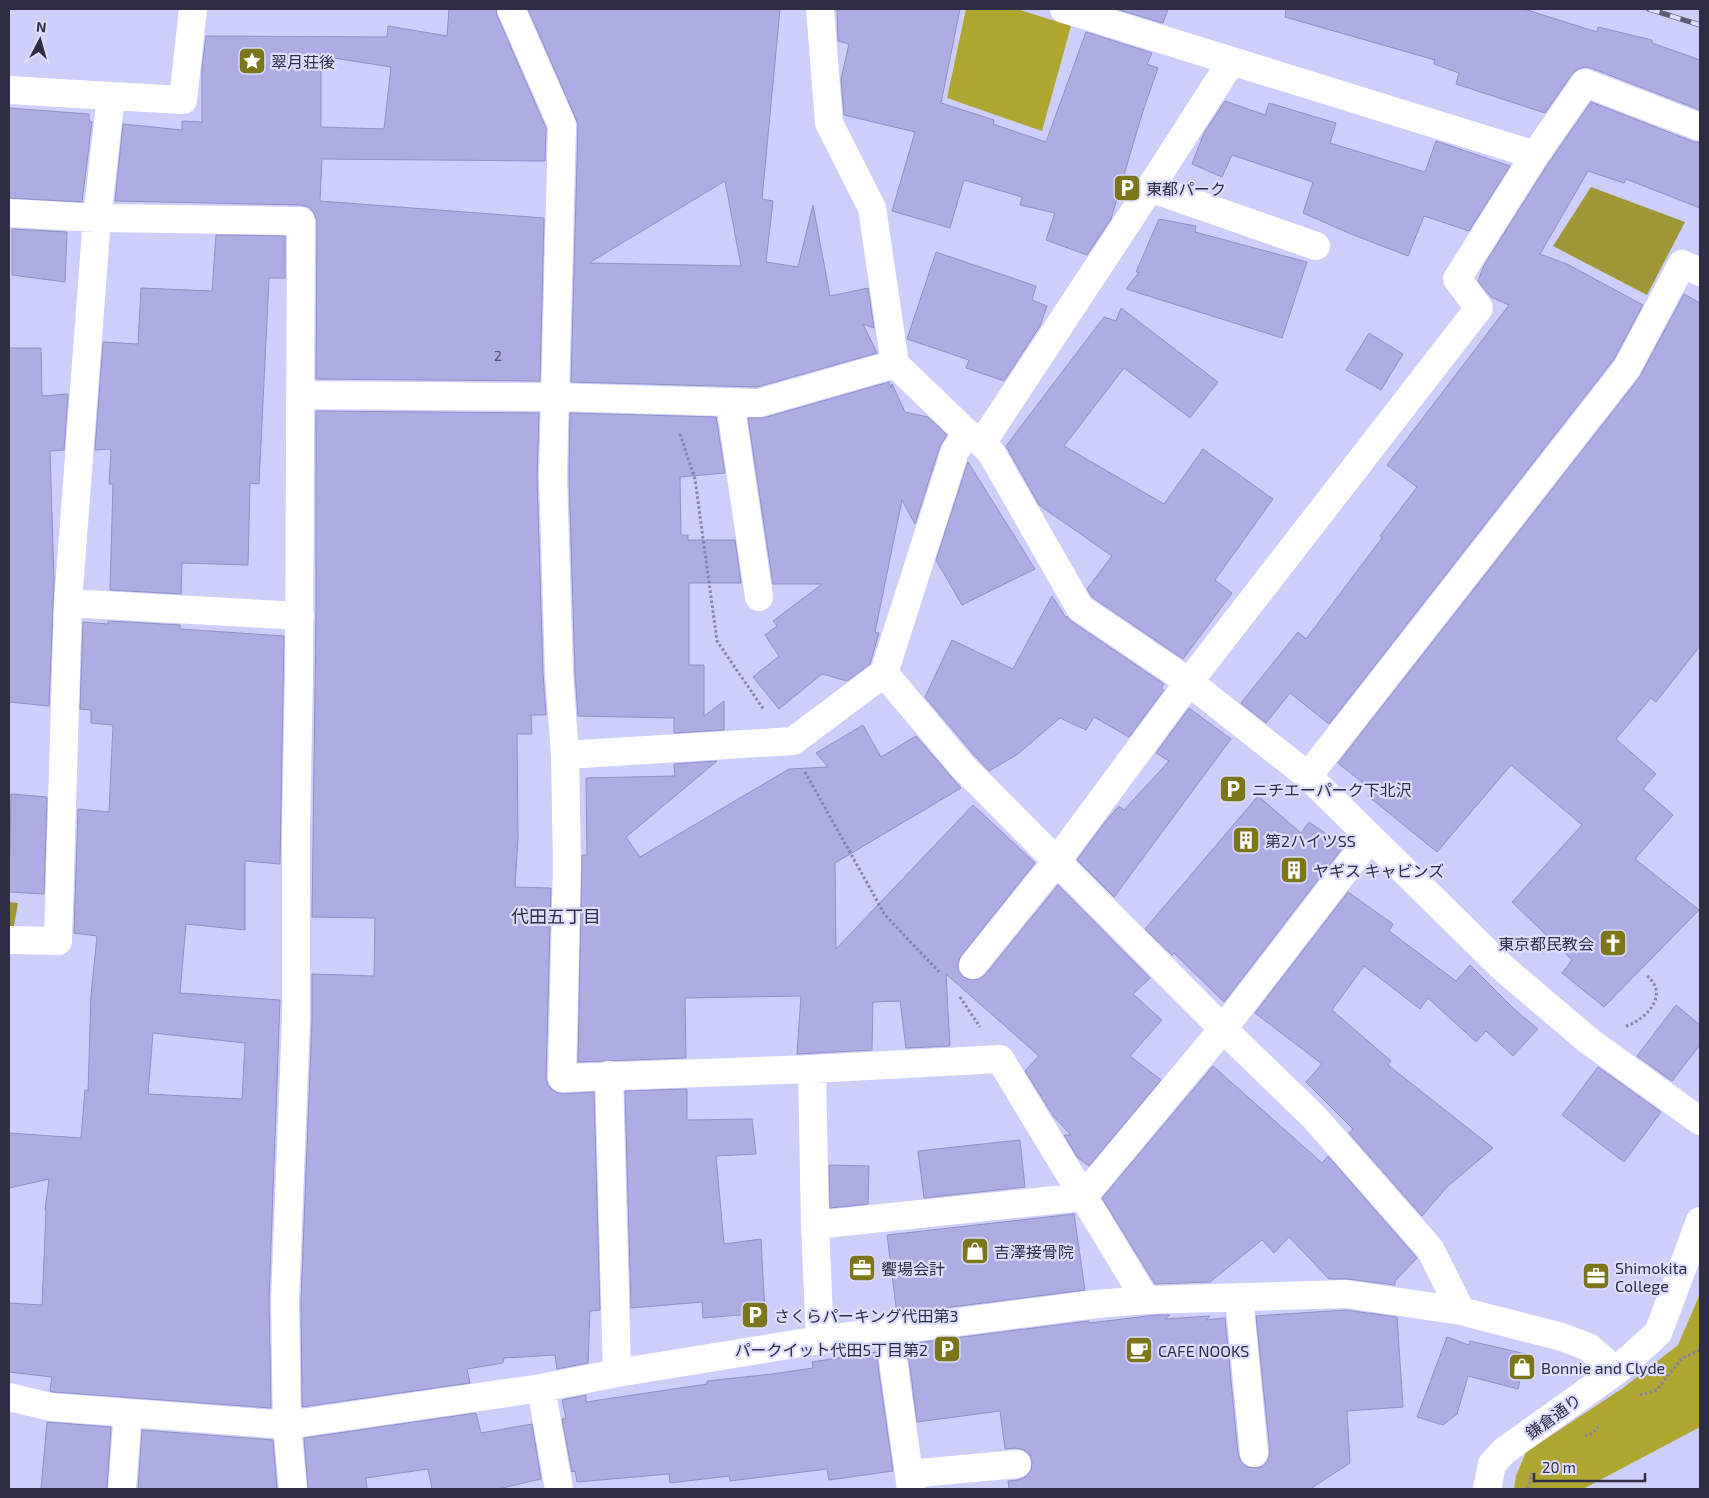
<svg xmlns="http://www.w3.org/2000/svg" width="1709" height="1498" font-family="'Exo 2','Noto Sans JP',sans-serif">
  <style>
    .green { fill: #afa631 }
    .forest { fill: #9e9637 }
    .building { fill: #adade4; stroke: #9090c4; fill-rule: evenodd }
    .lines { fill: none; stroke-linecap: round; stroke-linejoin: round }
    .path { stroke: #8383a5; stroke-width: 3; stroke-dasharray: 2.5 2.5; stroke-linecap: butt }
    .minor { stroke: #fff; stroke-width: 28 }
    .rail-casing { stroke: #5c5b78; stroke-width: 5.5 }
    .rail { stroke: #dcddff; stroke-width: 4; stroke-dasharray: 11; stroke-linecap: butt }
    .labels { text-anchor: middle; dominant-baseline: central; stroke-width: 4.5; stroke-linejoin: round; paint-order: stroke }
    .number-label { font-size: 14px; fill: #4e4d6b }
    .poi-label { font-size: 16px; fill: #2e2d43; stroke: #dcddff; text-anchor: start }
    .street-label { font-size: 16px; fill: #2e2d43; stroke: #dcddff }
    .neighbourhood-label { font-size: 18px; fill: #2e2d43; stroke: #dcddff }
  </style>
  <rect width="100%" height="100%" fill="#cecefb"/>
  <path class="green" d="M966 9H1017L1071 26 1042 131 947 98Z
    M1700 1294V1427L1583 1489H1514L1516 1476 1526 1452 1623 1388 1678 1345Z"/>
  <path class="forest" d="M1591 187 1685 222 1647 295 1553 246Z
    M9 902 18 903 13 931H9Z"/>
  <path class="building" d="M449 9H496L497 15 546 128 545 161 322 159 320 201 544 218 540 381 316 379 317 221 314 213 309 207 301 205 115 201 123 124 182 130V121L202 122V68L206 36 387 37 388 26 447 36ZM321 56 391 67 384 129 321 127Z
    M528 9H780L762 199 773 201 766 262 798 267 813 205 830 296 868 288 874 328 863 324 877 353 757 387 571 382 578 125 576 119ZM725 181 741 266 589 263Z
    M837 9H960L941 103 994 120 993 124 1046 142 1086 32 1152 53 1147 64 1158 68 1142 114 1111 219 1087 255 1046 240 1055 213 1020 205 1022 197 964 180 950 228 892 211 915 132 844 115 841 79 849 44 838 41Z
    M1116 9H1168L1163 23Z
    M1286 9H1524L1597 32 1598 27 1652 40V43L1700 60V110L1591 68 1584 67 1578 69 1572 74 1545 113 1456 84 1459 73 1434 64 1435 60 1285 17Z
    M1225 101 1265 115 1269 103 1336 123 1330 143 1425 172 1436 141 1510 166 1469 231 1424 216 1408 256 1351 234 1303 213 1313 182 1232 155 1222 177 1192 164 1204 133Z
    M1591 102 1694 142H1700V208L1626 179 1624 183 1588 171 1540 254 1567 264 1643 305 1614 359 1329 724 1290 693 1266 723 1241 703 1298 632 1306 639 1382 538 1380 536 1417 487 1387 465 1509 305 1491 297 1478 281 1484 265 1548 164Z
    M9 108 89 114V121L92 122 82 202 9 198Z
    M1159 219 1196 226 1195 232 1307 262 1282 338 1126 289 1139 272H1136Z
    M12 229 67 232 65 282 12 275Z
    M216 235 285 236V278H269L259 484 250 483 248 565 182 563 181 594 110 590 113 484H109L111 449 95 450 103 342 138 344 141 288 212 291Z
    M936 252 1036 286 1032 300 1047 306 1040 326 1004 381 966 368 969 360 907 339Z
    M1684 294 1700 303V646L1656 702 1651 698 1616 739 1656 774 1643 789 1673 815 1635 859 1699 910 1604 1007 1562 973 1572 960 1512 902 1582 825 1511 765 1437 852 1368 796 1372 790 1338 763 1639 378Z
    M1121 308 1218 382 1190 418 1124 368 1064 446 1164 504 1203 449 1273 499 1215 580 1232 593 1183 659 1092 597 1087 589 1112 556 1039 505 1006 446 1104 317 1116 321Z
    M1369 333 1403 354 1381 390 1346 370Z
    M9 348H41L42 396 68 394 64 450 50 451 54 581 49 706 9 702Z
    M889 382 891 388 892 384 905 412 928 417 947 435 940 446 915 524 902 500 875 632 879 633 870 664 847 681 822 674 779 709 753 677 779 656 765 635 777 626 773 621 822 584H773L748 418H763Z
    M316 411 539 413 537 475 543 674 546 715H531L532 734H517L518 838 515 887 551 888 546 1078 548 1085 554 1091 562 1094 594 1092 600 1310 590 1311 588 1363 557 1369 555 1355 504 1358 503 1363 467 1369 470 1383 302 1407 301 1301 312 1020V974L374 976 375 918 312 917 316 616Z
    M570 413 716 417 725 473 680 477 681 535H688V540H735L741 583H689V665H704V716L724 701V730L674 733V718L578 716 575 672 569 475Z
    M968 462 1035 569 962 605 936 560Z
    M1052 596 1066 618 1067 616 1071 621 1164 684 1161 688 1164 690 1129 737 1094 717 1086 730 1060 718 1018 754 989 771 975 756 925 697 952 640 1013 669Z
    M108 621 180 625V629L284 636 280 864 245 861V930L186 924 180 993 280 1000 269 1300 271 1408 53 1392 50 1391 52 1377 9 1372V1303L42 1305 46 1210H45L49 1179 9 1188V1133L81 1138 85 1090 88 1091 91 995 97 936 74 933 78 809 109 812 113 725 91 723V710L80 709 83 622 108 624ZM153 1033 245 1043 242 1099 148 1094Z
    M1189 708 1231 739 1114 897 1077 860 1105 822 1119 806 1124 810 1169 761 1156 753Z
    M863 725 881 757 916 736 961 788 835 863 836 949 973 805 1035 863 961 956 958 963V970L963 977 971 980 979 979 985 975 1058 885 1150 978 1133 994 1162 1020 1130 1056 1161 1080 1089 1166 1077 1157 1064 1135H1071L1054 1117 1025 1071 1039 1056 946 974 950 1046 906 1048 900 1001 873 1002 872 1050 797 1054 801 996 685 998 686 1058 578 1062 582 855H587L586 778 675 776 674 764 717 761 626 837 640 857 789 769 828 767 816 753Z
    M11 794 47 797 44 894 9 892Z
    M1258 796 1301 833 1309 822 1344 846 1224 1002 1174 953 1172 955 1145 929Z
    M1348 892 1393 924 1389 931 1456 981 1470 965 1514 1009 1538 1029 1513 1056 1486 1031 1476 1042 1428 998 1420 1009 1364 966 1332 1010 1391 1061 1388 1065 1493 1148 1447 1187 1422 1216 1349 1133 1353 1129 1306 1082 1322 1064 1255 1013Z
    M1676 1005 1700 1025V1045L1672 1081 1637 1056Z
    M1213 1066 1322 1163 1328 1156 1417 1258 1395 1281V1285L1348 1279H1329L1289 1237 1274 1253 1262 1240 1210 1282 1155 1284 1102 1198Z
    M1598 1067 1661 1112 1624 1162 1562 1115Z
    M687 1089V1120L752 1119 756 1154 716 1156 724 1244 761 1239 765 1313 703 1318 702 1302 631 1308 625 1091Z
    M1020 1140 1025 1187 924 1198 918 1151Z
    M829 1165 869 1166 868 1204 830 1208Z
    M1074 1214 1085 1290 897 1314 887 1235Z
    M1345 1310 1397 1317 1403 1407 1347 1411 1350 1463 1310 1489H1009L1008 1481 1018 1480 1026 1476 1031 1470 1032 1462 1030 1455 1024 1450 1016 1448 1005 1449 1000 1411 917 1422 907 1344 1089 1321V1323L1156 1315H1170L1165 1319 1210 1316 1206 1320 1225 1318 1238 1454 1241 1462 1247 1467 1256 1468 1263 1466 1268 1460 1270 1452 1256 1316Z
    M1447 1337 1469 1345 1470 1341 1526 1354 1518 1389 1468 1376 1457 1414 1443 1425 1417 1417Z
    M876 1352 893 1471 829 1480 827 1469 730 1481 729 1476 670 1483 669 1474 577 1482 575 1471 572 1472 562 1419 566 1418 562 1400 586 1395V1402L707 1384V1381L772 1374 813 1368 812 1362Z
    M476 1413 481 1433 532 1424 541 1479 498 1489H432L428 1469 366 1478 367 1489H308L304 1438Z
    M47 1422 111 1427 107 1489H41Z
    M142 1430 273 1440 277 1489H138Z"/>
  <g class="lines">
    <path class="path" d="M680 434 695 479 717 641 764 710
      M805 772 885 915 940 973
      M960 997 980 1027
      M1626 1026C1646 1020 1670 994 1647 976
      M1640 1395 1657 1390 1682 1358 1700 1350
      M1585 1436 1593 1433 1598 1427
      M1528 1489 1532 1473"/>
    <path class="minor" d="M511 9 562 125 553 475 559 673 565 755 567 865 562 1078 812 1069 1000 1059 1146 1300
      M820 9 829 123 872 208 895 364 967 433 982 443 992 454 1080 608 1189 682 1308 776 1503 968 1589 1041 1700 1121
      M1064 9 1535 155
      M9 90 111 96
      M1150 188 1316 246
      M9 213 97 218 301 221 299 677 296 828V1019L285 1301 287 1425 293 1489
      M301 395 554 397 759 403 895 364
      M730 402 759 597
      M967 433 955 451 884 673 963 767 1223 1029 1314 1117 1430 1249 1461 1311
      M982 443 1150 188 1231 62
      M68 603 300 616
      M565 755 793 741 884 673
      M1308 776 1627 368 1682 264 1700 272
      M9 940 58 941 68 603 97 218 111 96 183 100 193 9
      M973 965 1056 862 1189 682 1479 308 1457 279 1535 155 1585 83 1700 127
      M812 1069 815 1225 820 1340
      M609 1075 617 1373
      M815 1225 1083 1197 1223 1029 1370 838
      M1239 1297 1254 1453
      M889 1331 911 1489
      M541 1388 559 1489
      M9 1397 51 1407 287 1425 541 1388 617 1373 820 1340 1096 1304 1146 1300 1346 1294 1461 1311 1562 1337 1588 1347 1616 1371
      M909 1474 1017 1464
      M122 1489 128 1413
      M1487 1489 1492 1464 1504 1451 1616 1371 1658 1333 1700 1221"/>
    <g class="rail-casing">
      <path id="rail" d="M1649 9 1700 25"/>
    </g>
    <use href="#rail" class="rail"/>
  </g>
  <defs>
    <g id="sight-square" transform="scale(1.4375)"><rect x="-9" y="-9" width="18" height="18" rx="4" fill="#7d7519" stroke="#dcddff"/><path d="M0-6L1.8-2.2L6-1.7L2.9 1.2L3.7 5.4L0 3.3L-3.7 5.4L-2.9 1.2L-6-1.7L-1.8-2.2Z" fill="#fff"/></g>
    <g id="parking-square" transform="scale(1.4375)"><rect x="-9" y="-9" width="18" height="18" rx="4" fill="#7d7519" stroke="#dcddff"/><path d="M-3.5-5.5H1a3.5 3.5 0 0 1 0 7H-1V5.5H-3.5ZM-1-3.4V-.6H.8a1.4 1.4 0 0 0 0-2.8Z" fill="#fff"/></g>
    <g id="building-square" transform="scale(1.4375)"><rect x="-9" y="-9" width="18" height="18" rx="4" fill="#7d7519" stroke="#dcddff"/><path d="M-4-6H4V6H1V3H-1V6H-4ZM-2.5-4.3h1.7v1.8h-1.7ZM.8-4.3h1.7v1.8H.8ZM-2.5-1h1.7V.8h-1.7ZM.8-1h1.7V.8H.8Z" fill="#fff"/></g>
    <g id="church-square" transform="scale(1.4375)"><rect x="-9" y="-9" width="18" height="18" rx="4" fill="#7d7519" stroke="#dcddff"/><path d="M-1.2-6h2.4v3.5h3.3v2.4h-3.3V6h-2.4V-.1h-3.3v-2.4h3.3Z" fill="#fff"/></g>
    <g id="shop-square" transform="scale(1.4375)"><rect x="-9" y="-9" width="18" height="18" rx="4" fill="#7d7519" stroke="#dcddff"/><path d="M-5-2.5h2.3a2.7 3.5 0 0 1 5.4 0H5L5.5 6h-11ZM-1.5-2.5h3a1.5 2.3 0 0 0-3 0Z" fill="#fff"/></g>
    <g id="office-square" transform="scale(1.4375)"><rect x="-9" y="-9" width="18" height="18" rx="4" fill="#7d7519" stroke="#dcddff"/><path d="M-6-3h4V-5.5h4V-3h4V5H-6ZM-1-4.5V-3h2v-1.5ZM-6 0V1H6V0Z" fill="#fff"/></g>
    <g id="cafe-square" transform="scale(1.4375)"><rect x="-9" y="-9" width="18" height="18" rx="4" fill="#7d7519" stroke="#dcddff"/><path d="M-5.5-4.5H6V0H3Q3 3.5 0 3.5H-2.5Q-5.5 3.5-5.5 0ZM3-3.2v2h1.7v-2ZM-6 4.5H4V6H-6Z" fill="#fff"/></g>
  </defs>
  <g fill-rule="evenodd">
    <use href="#sight-square" x="252" y="61"/>
    <use href="#parking-square" x="1127" y="188"/>
    <use href="#parking-square" x="1233" y="789"/>
    <use href="#building-square" x="1246" y="840"/>
    <use href="#building-square" x="1294" y="870"/>
    <use href="#church-square" x="1613" y="943"/>
    <use href="#shop-square" x="975" y="1251"/>
    <use href="#office-square" x="862" y="1268"/>
    <use href="#office-square" x="1596" y="1276"/>
    <use href="#parking-square" x="755" y="1315"/>
    <use href="#parking-square" x="947" y="1349"/>
    <use href="#cafe-square" x="1139" y="1350"/>
    <use href="#shop-square" x="1522" y="1367"/>
  </g>
  <g class="labels">
    <g class="number-label">
      <text x="498" y="355">2</text>
    </g>
    <g class="poi-label">
      <text x="271" y="61">翠月荘後</text>
      <text x="1146" y="188">東都パーク</text>
      <text x="1252" y="789">ニチエーパーク下北沢</text>
      <text x="1265" y="840">第2ハイツSS</text>
      <text x="1313" y="870">ヤギス キャビンズ</text>
      <text x="1594" y="943" text-anchor="end">東京都民教会</text>
      <text x="994" y="1251">吉澤接骨院</text>
      <text x="1615" y="1267">Shimokita<tspan x="1615" dy="18">College</tspan></text>
      <text x="881" y="1268">饗場会計</text>
      <text x="774" y="1315">さくらパーキング代田第3</text>
      <text x="928" y="1349" text-anchor="end">パークイット代田5丁目第2</text>
      <text x="1158" y="1350">CAFE NOOKS</text>
      <text x="1541" y="1367">Bonnie and Clyde</text>
    </g>
    <g class="street-label">
      <text transform="translate(1553 1416) rotate(-36)">鎌倉通り</text>
    </g>
    <g class="neighbourhood-label">
      <text x="556" y="916">代田五丁目</text>
    </g>
  </g>
  <rect width="1709" height="1498" fill="none" stroke="#2e2d43" stroke-width="20"/>
  <g transform="translate(40 40) rotate(6)" stroke="#dcddff" stroke-width="4" paint-order="stroke">
  <path d="M0-4L9 19L0 12L-9 19Z" fill="#2e2d43"/>
  <text y="-8" font-size="14" font-weight="bold" text-anchor="middle" fill="#2e2d43">N</text>
  </g>
  <path d="M1534 1473v8h111v-8" fill="none" stroke="#2e2d43" stroke-width="2.5"/>
  <text x="1542" y="1473" font-size="15" fill="#2e2d43" stroke="#dcddff" stroke-width="4" paint-order="stroke">20 m</text>
</svg>
